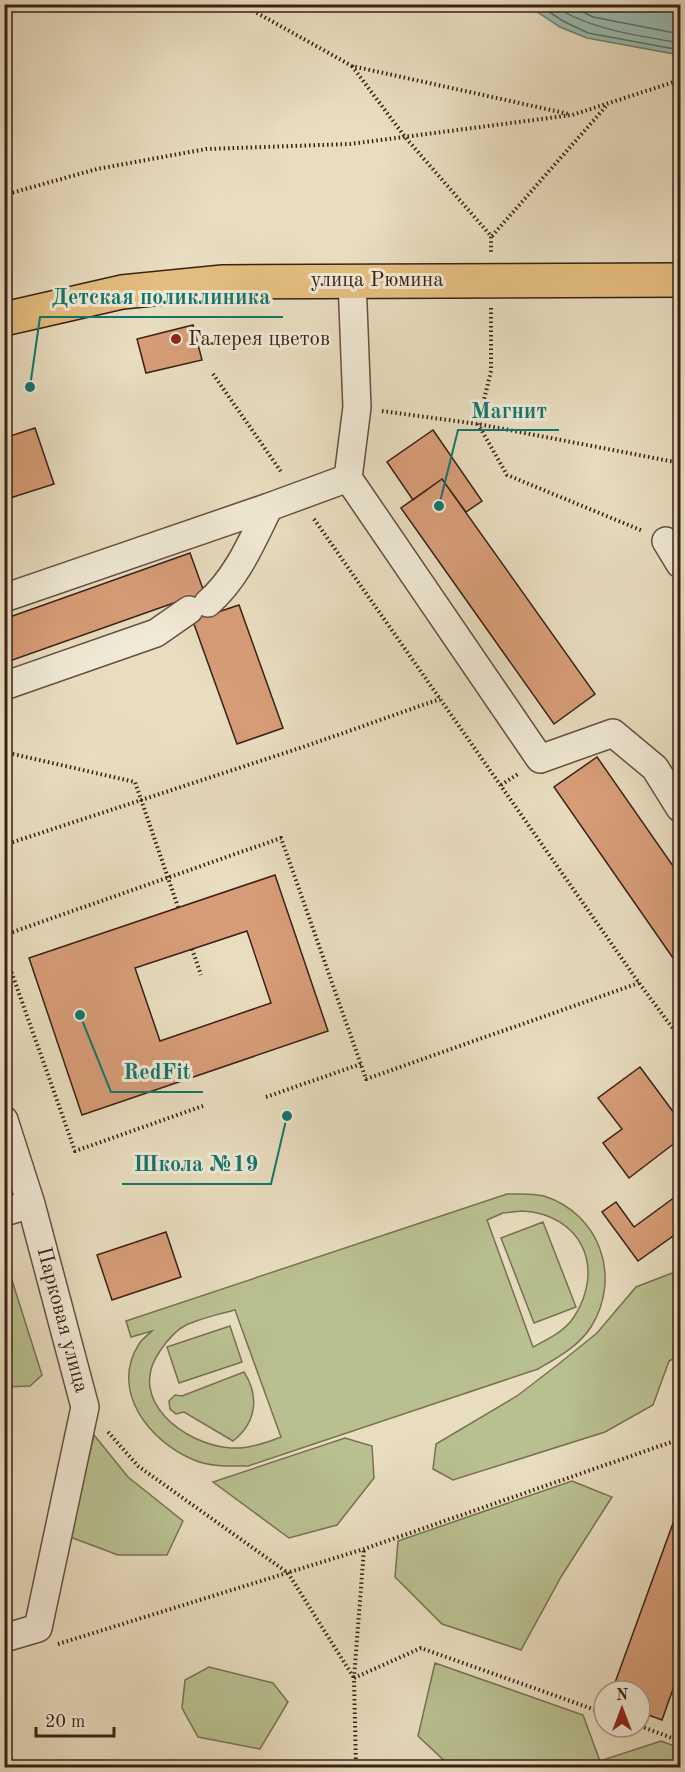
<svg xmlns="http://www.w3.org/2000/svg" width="685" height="1772" font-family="'Old Standard TT',serif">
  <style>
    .green { fill: #b9c090; stroke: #7a7053; stroke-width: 1.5; fill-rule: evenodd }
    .water { fill: #97bcb1; stroke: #727e73; stroke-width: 1.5 }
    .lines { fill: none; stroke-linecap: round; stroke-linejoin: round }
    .shore { stroke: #686e64; stroke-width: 1.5 }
    .building { fill: #d79d78; stroke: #3a2116; stroke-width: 1.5; fill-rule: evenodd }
    .minor-casing { stroke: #665040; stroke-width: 30 }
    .major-casing { stroke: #3a2116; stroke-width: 36 }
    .path { stroke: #3a2116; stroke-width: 4; stroke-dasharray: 1.5 3; stroke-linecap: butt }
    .minor { stroke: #f0e9d5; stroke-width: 27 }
    .major { stroke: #e4be80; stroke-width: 33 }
    .poi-dot { fill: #8f2418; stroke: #f0e9d5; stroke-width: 2 }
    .labels { text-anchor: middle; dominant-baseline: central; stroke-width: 6; stroke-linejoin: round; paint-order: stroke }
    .street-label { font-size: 21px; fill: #3a2116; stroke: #f0e9d5 }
    .poi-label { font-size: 21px; fill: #3a2116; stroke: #f0e9d5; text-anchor: start }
    .leader { fill: none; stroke: #0f766e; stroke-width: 2 }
    .callout-dot { fill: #0f766e; stroke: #f0e9d5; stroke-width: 2 }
    .callout-label { font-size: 22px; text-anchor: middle; font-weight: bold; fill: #0f766e; stroke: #f0e9d5; stroke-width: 6; stroke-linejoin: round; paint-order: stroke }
  </style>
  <rect width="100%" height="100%" fill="#e8ddbf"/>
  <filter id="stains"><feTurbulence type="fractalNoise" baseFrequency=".00333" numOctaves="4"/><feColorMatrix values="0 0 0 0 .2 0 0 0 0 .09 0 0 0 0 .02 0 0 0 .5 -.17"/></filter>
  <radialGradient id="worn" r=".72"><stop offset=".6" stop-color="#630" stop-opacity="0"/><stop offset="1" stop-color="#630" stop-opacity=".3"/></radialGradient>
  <path class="green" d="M507 1194C519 1194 532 1193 544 1196 600 1214 622 1277 591 1327 579 1346 557 1358 538 1369L248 1466C230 1466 211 1467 194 1460 150 1442 109 1391 139 1344 142 1339 148 1335 152 1331L131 1337 126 1321ZM522 1211C581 1214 606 1267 574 1317 564 1332 548 1339 533 1347L487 1220 503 1213ZM235 1310 281 1437C266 1443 248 1449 231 1448 185 1445 125 1400 160 1351 166 1342 176 1330 186 1325 201 1318 219 1314 235 1310Z
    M543 1222 576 1307 534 1323 501 1238Z
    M4 1255 42 1375 30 1386 5 1387Z
    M680 1270V1355L669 1361 653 1405 605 1432 453 1480 433 1469 436 1444 517 1396 556 1366 597 1333 636 1287Z
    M230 1326 242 1362 179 1383 167 1347Z
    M244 1372C260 1397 256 1423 233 1441L184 1412 176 1414 170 1409 169 1401 175 1395 182 1396Z
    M94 1435 128 1477 183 1521 167 1555H118L70 1537Z
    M345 1438 372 1446 374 1478 337 1525 289 1538 213 1482Z
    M572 1481 612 1497 561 1577 521 1650 442 1624 395 1577 398 1541Z
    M435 1663 583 1715 600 1761 661 1741 680 1748V1767H451L418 1736Z
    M209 1667 273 1683 288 1702 260 1749 198 1737 182 1708 185 1680Z"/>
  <path class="water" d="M527 5H680V55L587 38 560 27Z"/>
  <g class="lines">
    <path class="shore" d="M537 4 563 21 588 33 680 50
      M551 4C589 30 636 35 680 43
      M567 4 593 17 680 34"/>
  </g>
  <path class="building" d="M193 325 202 360 146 373 137 339Z
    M35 428 54 484 4 500V438Z
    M433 430 482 501 466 512 442 479 413 500 387 462Z
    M442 479 595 694 554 724 401 508Z
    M190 553 212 614 239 605 283 728 237 744 185 599 4 663V619Z
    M597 757 680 876V968L554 787Z
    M275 875 328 1031 82 1115 29 958ZM247 931 271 1003 160 1041 135 968Z
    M640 1067 680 1121V1139L629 1178 603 1143 622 1129 598 1098Z
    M675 1197 680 1204V1231L638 1261 602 1212 616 1202 634 1227Z
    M166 1232 181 1277 112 1300 97 1255Z
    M680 1504V1669L662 1720 640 1712V1691H612Z"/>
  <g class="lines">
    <g class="minor-casing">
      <path id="minor" d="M352 280 357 407 348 478 540 759 613 733 655 768 680 808
        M666 541 680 564
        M4 598 269 507
        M208 603C237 578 252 541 269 507L348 478
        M4 686 156 633 189 610
        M4 1120 31 1204 85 1407 38 1628 4 1638
        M4 1212 31 1204"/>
    </g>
    <g class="major-casing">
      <path id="major" d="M4 319 122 292 223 282 680 280"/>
    </g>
    <path class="path" d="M241 4 352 66 569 114
      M352 66 405 137 491 236V253
      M4 195 97 169 206 149 350 144 572 115 680 80
      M492 236 608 104
      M491 308V371L478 424 507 475 643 531
      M213 374 282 473
      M382 411 478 424 680 463
      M314 519 639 983 680 1038
      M4 752 135 782 178 907
      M501 785 518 774
      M4 845 306 746 440 699
      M4 935 281 838 366 1079 639 983
      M192 949 201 975
      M4 951 75 1151 203 1106
      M266 1097 361 1064
      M108 1432 138 1466 288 1573 354 1678
      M58 1644 364 1549 680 1439
      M354 1678 421 1648 604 1713
      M640 1726 680 1741
      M356 1768 354 1678 364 1549"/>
    <use href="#minor" class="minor"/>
    <use href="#major" class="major"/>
  </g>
  <circle class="poi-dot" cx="176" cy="339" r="6"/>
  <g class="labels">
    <g class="street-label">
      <text x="377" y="280">улица Рюмина</text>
      <text transform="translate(62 1320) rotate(75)">Парковая улица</text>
    </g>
    <g class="poi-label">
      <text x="188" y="339">Галерея цветов</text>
    </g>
  </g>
  <path class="leader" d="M30 387L40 317H283M439 506L458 430H559M80 1015L111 1092H203M287 1116L271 1184H122"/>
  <g class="callout-dot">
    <circle cx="30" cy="387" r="6"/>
    <circle cx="439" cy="506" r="6"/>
    <circle cx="80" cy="1015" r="6"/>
    <circle cx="287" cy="1116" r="6"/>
  </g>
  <g class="callout-label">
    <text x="161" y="304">Детская поликлиника</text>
    <text x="509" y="418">Магнит</text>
    <text x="157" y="1079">RedFit</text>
    <text x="196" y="1171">Школа №19</text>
  </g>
  <rect width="685" height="1772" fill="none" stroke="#e8ddbf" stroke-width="24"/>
  <rect x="6" y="6" width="673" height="1760" fill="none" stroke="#3a2116" stroke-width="3"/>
  <rect x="12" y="12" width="661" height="1748" fill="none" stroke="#3a2116" stroke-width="1.5"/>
  <g transform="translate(622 1709)"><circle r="28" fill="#f0e9d5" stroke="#a79989" stroke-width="1.5"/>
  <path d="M0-4.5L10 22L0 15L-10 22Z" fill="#8f2418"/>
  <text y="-9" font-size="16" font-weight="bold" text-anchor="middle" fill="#3a2116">N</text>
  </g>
  <path d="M36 1727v9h78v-9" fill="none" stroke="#3a2116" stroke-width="3"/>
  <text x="45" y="1727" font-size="18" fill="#3a2116" stroke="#f0e9d5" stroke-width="4.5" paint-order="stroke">20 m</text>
  <rect width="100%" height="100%" filter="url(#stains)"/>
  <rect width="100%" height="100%" fill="url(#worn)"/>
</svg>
